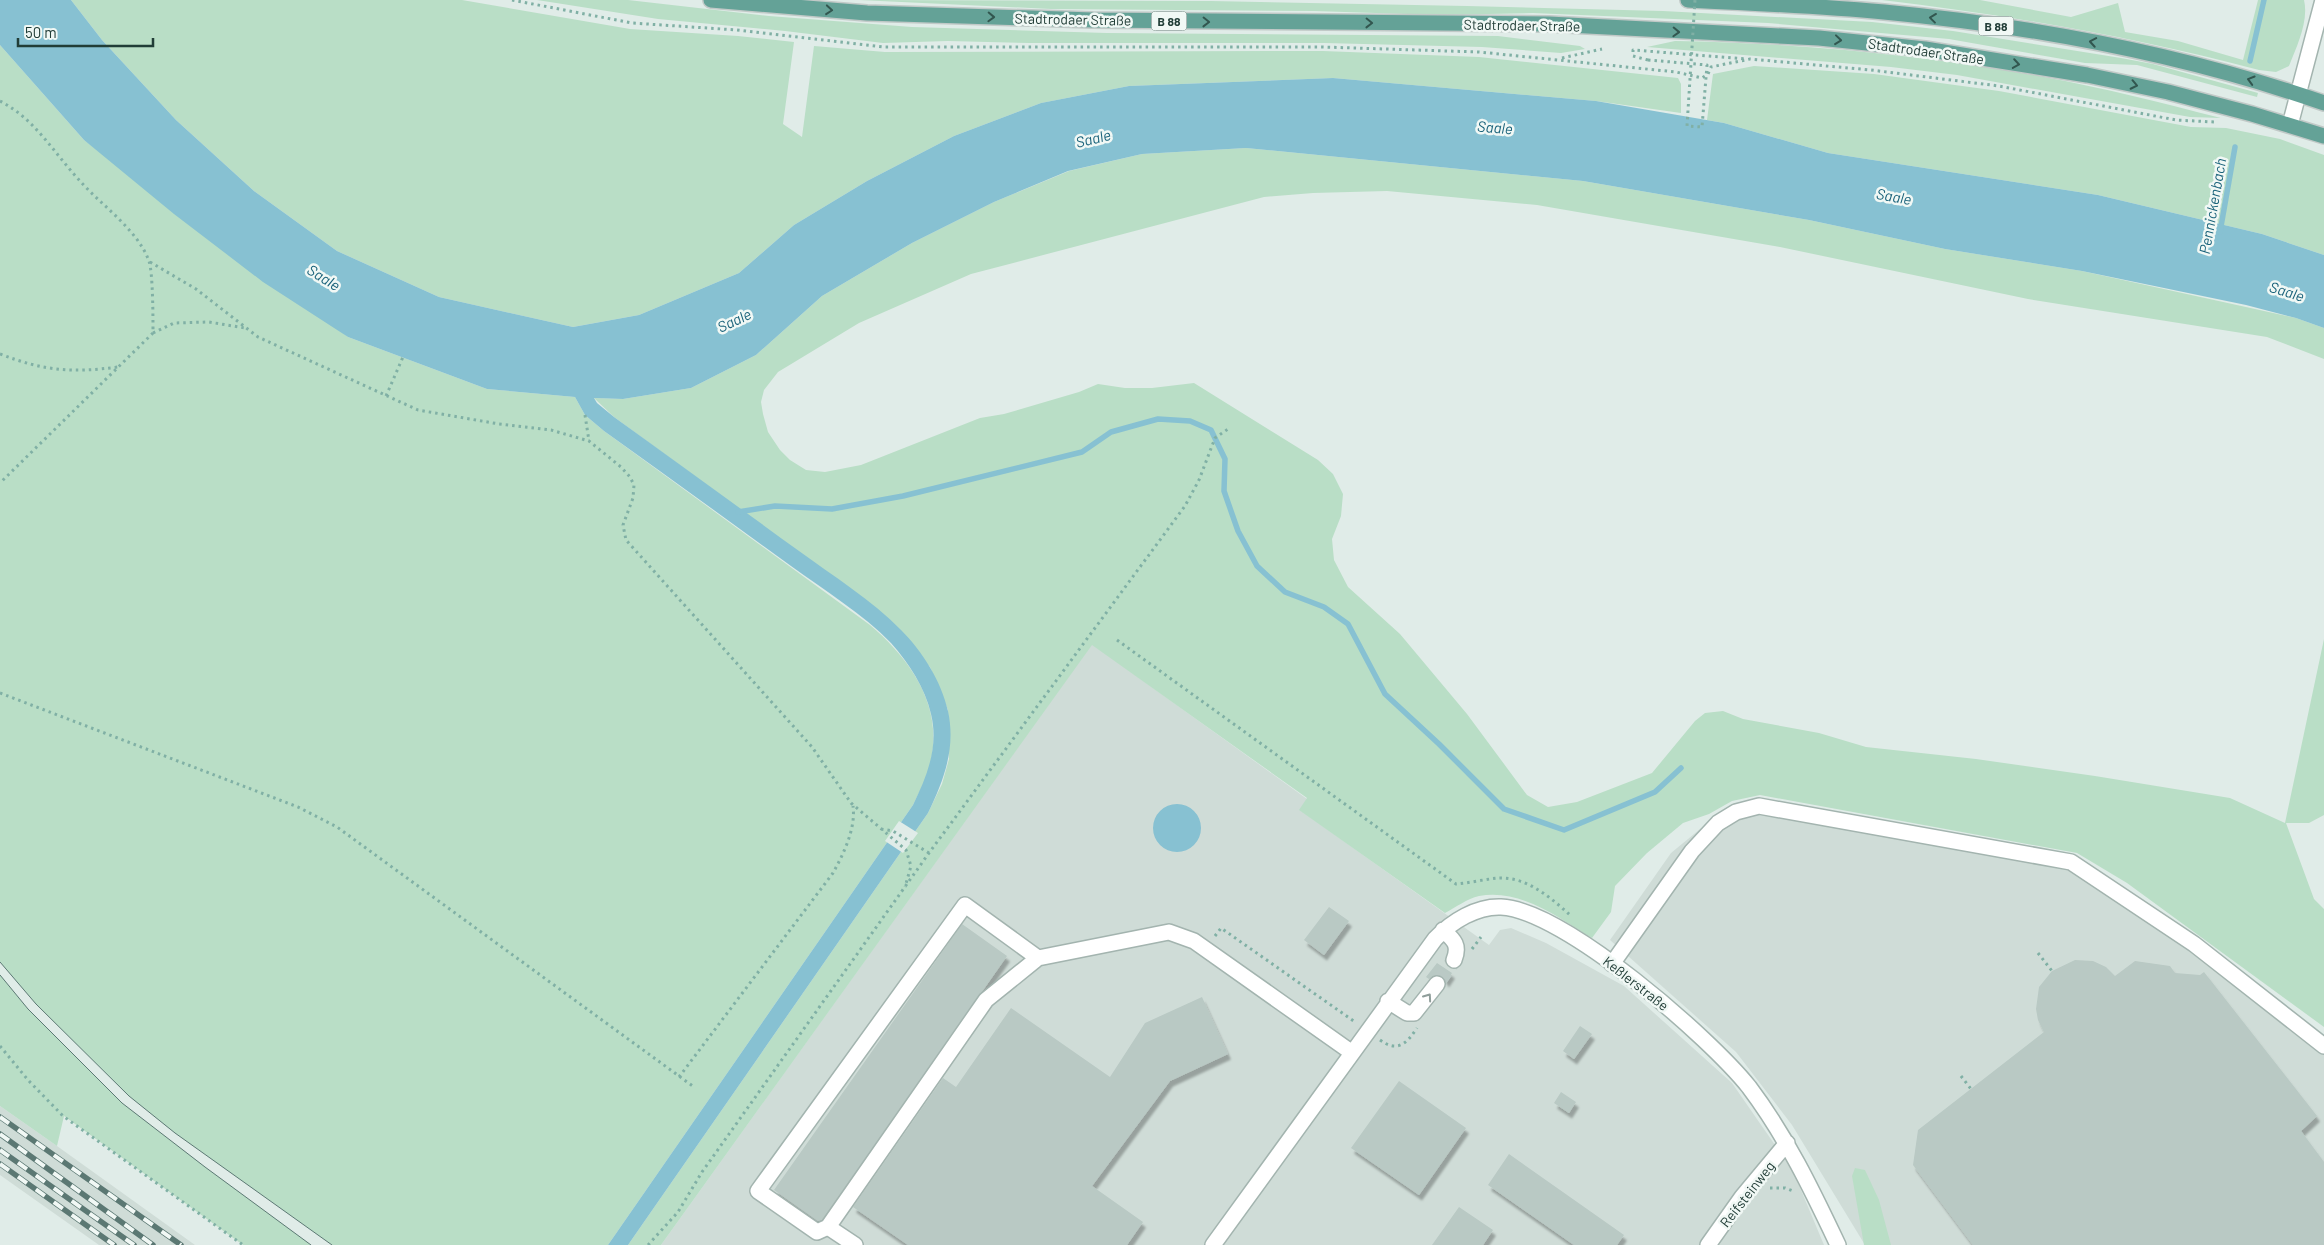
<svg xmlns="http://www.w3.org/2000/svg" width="2324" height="1245" font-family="Barlow,sans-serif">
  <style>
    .built { fill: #cfdcd7 }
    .green { fill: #b9dec6 }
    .water { fill: #87c1d2 }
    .pier { fill: #e0ece8 }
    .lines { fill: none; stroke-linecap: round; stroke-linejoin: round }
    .stream { stroke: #87c1d2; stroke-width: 5.5 }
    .building { fill: #b9c9c4; filter: url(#shadow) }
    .minor-tunnel { stroke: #bac9c5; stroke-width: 15; stroke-dasharray: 15 8; stroke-linecap: butt }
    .minor-casing { stroke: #a3b4af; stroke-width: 18 }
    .major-casing { stroke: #c1c9c7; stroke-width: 18 }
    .path { stroke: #80b0a5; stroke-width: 3; stroke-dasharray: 2.5 4; stroke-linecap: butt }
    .minor { stroke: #fff; stroke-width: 15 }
    .major { stroke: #64a297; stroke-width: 15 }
    .tram { stroke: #5b7873; stroke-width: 1 }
    .rail-casing { stroke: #5b7873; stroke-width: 5.5 }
    .rail { stroke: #f1f8f5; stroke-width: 4; stroke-dasharray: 11; stroke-linecap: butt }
    .path-bridge { stroke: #80b0a5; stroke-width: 3; stroke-dasharray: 2.5 4; stroke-linecap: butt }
    .oneway { stroke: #32564f }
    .oneway2 { stroke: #909e9b }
    .labels { text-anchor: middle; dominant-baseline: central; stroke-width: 5; stroke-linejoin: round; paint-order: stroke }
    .shield { fill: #f1f8f5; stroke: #5f7570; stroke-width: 1 }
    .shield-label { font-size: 12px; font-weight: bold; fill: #213d37 }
    .street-label { font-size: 14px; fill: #213d37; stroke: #f1f8f5 }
    .water-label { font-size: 15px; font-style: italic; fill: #19627a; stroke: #f1f8f5 }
  </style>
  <defs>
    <filter id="shadow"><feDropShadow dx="3" dy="5.5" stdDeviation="1" flood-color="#0004"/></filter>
  </defs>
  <rect width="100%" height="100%" fill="#e0ece8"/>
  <path class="built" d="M1092 644 1307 799 1300 810 1489 945 1500 930 1511 928 1546 943 1624 986 1732 1083 1793 1171 1824 1245H661Z
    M1766 799 2063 854 2095 870 2324 1036V1245H1865L1792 1125 1736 1052 1610 940 1671 853 1705 825 1741 803Z
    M0 1106 57 1146 195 1245H99L0 1175Z"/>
  <path class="green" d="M71 0H462L630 29 738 36 794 42 783 124 802 137 814 46 885 52 1323 51 1479 57 1678 78 1681 84V113L1596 101 1333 78 1129 86 1041 103 954 136 867 181 794 225 739 273 639 315 573 327 439 297 337 251 254 191 176 120 102 40Z
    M537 0H628L769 16 912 27 1107 33 1498 36 1580 46 1585 49 1561 53 1482 47 1324 43H1030L948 41 883 43 785 31 658 19Z
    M859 0 1211 1 1467 6 1663 11 1872 22 1953 31 2121 58 2153 64 2258 93 2257 97 2137 65 2085 63 1949 39 1768 23 1533 13 1438 15 1314 11 1051 9Z
    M1882 0H1980L2071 17 2118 3 2125 32 2178 41 2243 60 2258 0H2304C2309 21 2297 46 2289 66L2276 72 2259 70C2135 37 2009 15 1882 0Z
    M1675 41C1798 43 1923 55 2044 77 2104 88 2162 103 2221 118L2190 117 1957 75 1891 67 1647 47Z
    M0 45 84 140 348 337 487 389 575 397 585 415 604 431 870 625C908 657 941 702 932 755 930 772 921 789 913 805L608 1245H332L175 1133 129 1096 36 1004 0 962Z
    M1754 66 1874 74 1999 91 2191 127 2226 128 2280 139 2324 155V255L2262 234 2098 195 1828 153 1724 123 1707 120 1713 74Z
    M1246 148 1583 181 1809 220 1945 249 2082 271 2296 318 2324 328V359L2267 337 2028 299 1780 247 1537 205 1387 191 1313 193 1264 197 971 274 859 323 778 372 764 390 761 402 763 414 768 432 780 450 790 460 806 470 825 472 861 465 980 418 1004 414 1079 392 1098 384 1125 388H1152L1194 383 1318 460 1333 474 1343 494 1341 516 1332 539 1334 560 1348 587 1400 634 1467 714 1527 795 1548 807 1577 802 1652 773 1695 721 1705 713 1723 711 1743 719 1819 733 1866 747 1976 759 2095 776 2230 798 2285 823 2324 639V815L2309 823H2286L2314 899 2324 909V1027L2127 883 2077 853 1760 795 1732 801 1709 814 1683 823 1647 853 1615 886 1611 912 1592 938C1559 918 1520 888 1479 896 1467 899 1456 907 1445 913L1299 810 1307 798 1092 645 661 1245H628L928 813 942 784 949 759 948 710 930 667 880 612 614 417 594 398 623 399 691 388 756 355 822 296 912 243 994 202 1069 171 1142 154Z
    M0 975 28 1009 122 1103 205 1167 311 1245H243L64 1116 57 1146 0 1106Z
    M1855 1168 1865 1170 1879 1200 1891 1245H1864L1852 1176Z"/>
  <path class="water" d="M0 0H71L102 40 176 120 254 191 337 251 439 297 573 327 639 315 739 273 794 225 867 181 954 136 1041 103 1129 86 1333 78 1596 101 1724 123 1828 153 2098 195 2262 234 2324 255V328L2296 318 2246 305 2082 271 1945 249 1809 220 1583 181 1246 148 1142 154 1068 171 994 202 912 243 822 296 756 355 691 388 623 399 594 398 597 403 614 417C676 462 737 506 799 551 833 576 872 600 901 630 923 652 941 681 948 711 956 748 944 780 928 813L628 1245H608L913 805C927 776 939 747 931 714 925 688 909 663 891 643 863 614 824 590 791 566 729 521 667 476 604 431L585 415 575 397 487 389 348 337 263 282 174 214 84 140 0 45Z
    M1153 828a24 24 0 1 1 48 0a24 24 0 1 1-48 0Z"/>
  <path class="pier" d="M899 821 918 833 903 853 885 841Z"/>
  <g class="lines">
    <path class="stream" d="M2250 61 2264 0
      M2220 232 2235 147
      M738 512 775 506 832 509 903 496 1082 452 1111 432 1158 419 1190 421 1211 430 1225 459 1224 491 1238 531 1257 566 1285 592 1324 607 1348 624 1385 694 1439 744 1504 809 1564 830 1655 792 1681 768"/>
  </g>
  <path class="building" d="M1329 907 1349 921 1324 955 1304 940Z
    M962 924 1007 956 822 1220 818 1221 774 1190Z
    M2075 960 2093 961 2106 967 2115 976 2135 961 2170 966 2175 973 2200 975 2204 972 2317 1116 2301 1131 2324 1162V1245H1973L1913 1165 1918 1130 2044 1032 2038 1020 2036 1009 2039 987 2052 971Z
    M1437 963 1452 973 1446 982 1443 977 1439 975 1429 979 1426 977Z
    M1202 997 1228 1054 1170 1081 1092 1186 1143 1222 1127 1245H908L853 1207 943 1078 956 1087 1011 1008 1110 1077 1145 1023Z
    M1580 1026 1592 1034 1574 1059 1563 1051Z
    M1399 1081 1466 1128 1419 1195 1351 1148Z
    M1561 1092 1576 1102 1569 1113 1554 1103Z
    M1509 1154 1624 1235 1617 1245H1574L1488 1185Z
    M1459 1207 1493 1230 1483 1245H1432Z"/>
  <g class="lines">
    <path class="minor-tunnel" d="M1437 984 1454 960"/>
    <g class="minor-casing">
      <path id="minor" d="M2290 125 2323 0
        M1443 930C1454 940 1460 945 1454 960
        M1612 964 1692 851 1718 823 1736 812 1759 806 2071 862 2194 944 2324 1046
        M1388 1001 1407 1013H1414L1437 984
        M828 1227 817 1232 758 1191 965 905 1038 958
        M855 1245 828 1227 986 1000 1038 958 1169 932 1194 941 1351 1052
        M1213 1245 1435 939C1452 921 1477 906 1501 907 1564 910 1710 1038 1749 1087 1786 1136 1812 1190 1838 1245
        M1708 1245 1742 1197 1787 1143"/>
    </g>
    <g class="major-casing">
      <path id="major" d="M711 0 867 13 1093 20 1549 24 1819 38 1925 49 2087 75 2168 92 2252 114 2324 136
        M1688 0C1753 3 1819 6 1884 12 2033 26 2183 54 2324 103"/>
    </g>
    <path class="path" d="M512 0 632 23 737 30 884 47H1323L1479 52 1676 72 1702 78 1708 74 1711 67 1750 59 1871 70 1999 86 2176 120 2214 122
      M1562 58 1602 49
      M1648 60 1633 56V50L1747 59
      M0 101C35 119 54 153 80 181 102 206 137 229 149 261 153 273 153 318 153 333L0 483
      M150 262 196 289 258 337 418 410 499 424 551 430 589 441 621 467 630 477 634 485 633 498 623 525 626 540 812 747 851 803 906 850 911 866 905 887
      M153 333 174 323 209 322 245 328
      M0 354C44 371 72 373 118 367
      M386 396 403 357
      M585 415 589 441
      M1117 640 1456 884C1470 883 1485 879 1499 878 1527 877 1550 897 1570 915
      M0 693 298 807 337 827 694 1087
      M881 829 893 831 929 853
      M1215 936 1221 928 1355 1022
      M1472 949 1481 937
      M2038 953 2052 971
      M1380 1040C1398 1053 1407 1043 1417 1028
      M0 1046 28 1080 63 1116 243 1245
      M1961 1076 1971 1089
      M679 1077 833 873C844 853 856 828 853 806
      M1770 1188H1785L1793 1191
      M648 1245 678 1212 702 1172 929 853 1185 506 1199 480 1215 438 1228 429"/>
    <use href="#minor" class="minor"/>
    <use href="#major" class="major"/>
    <path class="tram" d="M0 962 36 1004 129 1096 175 1133 332 1245
      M0 975 28 1009 122 1103 205 1167 311 1245"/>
    <g class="rail-casing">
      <path id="rail" d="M0 1117 181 1245
        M0 1134 153 1245
        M0 1150 134 1245
        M0 1164 114 1245"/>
    </g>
    <use href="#rail" class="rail"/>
    <path class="path-bridge" d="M1648 60 1707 65 1702 127 1687 126 1695 0"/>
  </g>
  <defs><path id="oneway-chevron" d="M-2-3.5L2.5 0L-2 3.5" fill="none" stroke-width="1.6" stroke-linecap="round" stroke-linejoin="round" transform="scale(1.25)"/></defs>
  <g class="oneway">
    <use href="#oneway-chevron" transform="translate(829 10) rotate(5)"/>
    <use href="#oneway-chevron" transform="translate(991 17) rotate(2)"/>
    <use href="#oneway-chevron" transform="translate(1933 18) rotate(-173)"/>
    <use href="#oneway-chevron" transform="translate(1206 22) rotate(1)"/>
    <use href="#oneway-chevron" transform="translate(1369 23) rotate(1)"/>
    <use href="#oneway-chevron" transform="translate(1676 32) rotate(2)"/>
    <use href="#oneway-chevron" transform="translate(1838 40) rotate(6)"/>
    <use href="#oneway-chevron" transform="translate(2093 42) rotate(-170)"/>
    <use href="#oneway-chevron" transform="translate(2016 64) rotate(9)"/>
    <use href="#oneway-chevron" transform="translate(2251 80) rotate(-164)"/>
    <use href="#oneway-chevron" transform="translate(2134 85) rotate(12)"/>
  </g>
  <use class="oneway2" href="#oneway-chevron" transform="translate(1428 997) rotate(-55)"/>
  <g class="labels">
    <g class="shield">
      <rect x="1151.5" y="11.5" width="35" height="19" rx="4"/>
      <rect x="1978.5" y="16.5" width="35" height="19" rx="4"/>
    </g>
    <g class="shield-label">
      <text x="1169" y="21">B 88</text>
      <text x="1996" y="26">B 88</text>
    </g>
    <g class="street-label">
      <text transform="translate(1073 19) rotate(1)">Stadtrodaer Straße</text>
      <text transform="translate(1522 25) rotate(1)">Stadtrodaer Straße</text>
      <text transform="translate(1926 51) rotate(8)">Stadtrodaer Straße</text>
      <text transform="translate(1636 983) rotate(38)">Keßlerstraße</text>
      <text transform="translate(1747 1194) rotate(-52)">Reifsteinweg</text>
    </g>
    <g class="water-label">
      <text transform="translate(1495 127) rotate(5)">Saale</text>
      <text transform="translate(1093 138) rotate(-14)">Saale</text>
      <text transform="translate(1894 196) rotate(10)">Saale</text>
      <text transform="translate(2212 206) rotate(-80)">Pennickenbach</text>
      <text transform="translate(324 277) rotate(32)">Saale</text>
      <text transform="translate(2287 291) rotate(17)">Saale</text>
      <text transform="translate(734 320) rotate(-25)">Saale</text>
    </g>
  </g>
  <path d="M18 38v8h135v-8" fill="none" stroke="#213d37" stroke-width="2.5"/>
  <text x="25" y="38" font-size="15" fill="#213d37" stroke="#f1f8f5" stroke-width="4" paint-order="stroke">50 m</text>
</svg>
